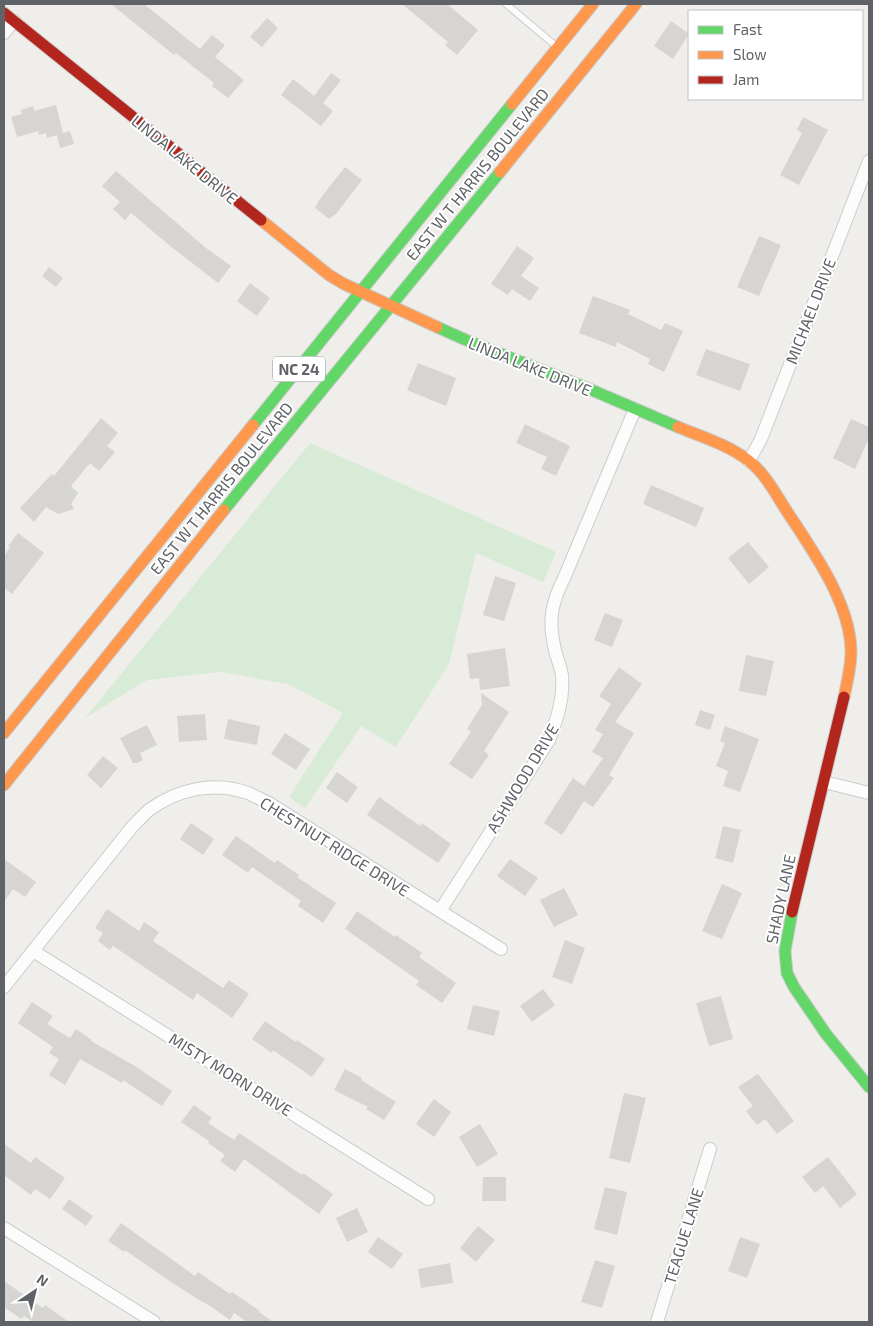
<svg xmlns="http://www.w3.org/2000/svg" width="873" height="1326" font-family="'Exo 2',sans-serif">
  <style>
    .green { fill: #d8ebd6 }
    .building { fill: #d6d5d3 }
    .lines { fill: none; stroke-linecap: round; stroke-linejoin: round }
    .lane-casing { stroke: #cbcccc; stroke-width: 8 }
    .street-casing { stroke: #cbcccc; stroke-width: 14 }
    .fast-casing { stroke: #cacacb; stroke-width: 13 }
    .slow-casing { stroke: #cacacb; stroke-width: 13 }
    .jam-casing { stroke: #cacacb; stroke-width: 13 }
    .lane { stroke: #fdfcfc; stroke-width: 6 }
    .street { stroke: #fdfcfc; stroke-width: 12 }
    .fast { stroke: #63d668; stroke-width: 11 }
    .slow { stroke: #ff974d; stroke-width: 11 }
    .jam { stroke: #b3261e; stroke-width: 11 }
    .labels { text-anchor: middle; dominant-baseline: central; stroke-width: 4; stroke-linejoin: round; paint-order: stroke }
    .shield { fill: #fff; stroke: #8f9295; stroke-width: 1 }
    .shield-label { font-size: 15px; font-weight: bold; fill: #5f6368 }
    .street-label { font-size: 16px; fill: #5f6368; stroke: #fff }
  </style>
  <rect width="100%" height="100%" fill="#efeeea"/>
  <path class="green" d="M310 443 556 552 543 582 476 553 449 664 396 747 361 726 305 808 289 797 343 713 288 684 220 672 147 680 85 718Z"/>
  <path class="building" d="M111 4H144L200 49 212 35 225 45 215 57 244 80 228 98 212 86 214 83 176 53 174 55Z
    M402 4H447L478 30 457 55 445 45 448 42Z
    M267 18 278 28 262 47 250 37Z
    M671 21 689 34 673 59 654 46Z
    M331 73 341 80 323 103 333 111 321 126 281 95 293 79 314 96Z
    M56 105 63 133 70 131 74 144 60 148 57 135 47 138 46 133 39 135 38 131 17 137 11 117 22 114 21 110 33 106 34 111Z
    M803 117 828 130 799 185 780 175 802 133 797 130Z
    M345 167 362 180 336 214 329 219 315 208 319 200Z
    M116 171 206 248 231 266 218 283 169 245 131 213 125 220 113 209 120 202 102 186Z
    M759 236 781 245 759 296 737 287Z
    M517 246 534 258 521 276 539 288 530 301 512 289 508 295 491 284Z
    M49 267 63 278 56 287 42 276Z
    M250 283 270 298 257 316 237 301Z
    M593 296 630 310 628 314 661 330 665 323 683 331 664 372 648 364 650 359 617 342 616 347 579 333Z
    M706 349 750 364 740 391 696 375Z
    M418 363 456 378 446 406 407 390Z
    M101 418 118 433 107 446 115 452 99 471 90 463 71 486 78 493 71 504 74 509 58 514 46 507 34 522 20 508 52 474 54 476Z
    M851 419 869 427V438L855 469 833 458Z
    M525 424 570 446 556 476 541 469 547 457 516 443Z
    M651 485 704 508 696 527 643 504Z
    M18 533 44 553 12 594 4 588V556L10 547 8 546Z
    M748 542 769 567 749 584 728 558Z
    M495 576 516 583 504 621 483 615Z
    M605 613 623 620 612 647 594 640Z
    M505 648 510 686 480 690 479 678 470 679 467 654Z
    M746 655 774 661 766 696 739 691Z
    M619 667 642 684 615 722 634 733 609 775 614 778 593 807 584 801 562 835 544 823 573 778 584 786 603 758 592 752 603 734 595 730 611 704 599 696Z
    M481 693 509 712 484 751 489 755 472 779 449 764 471 732 467 729 482 705Z
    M700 710 715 715 710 730 695 725Z
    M205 714 207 740 179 742 177 716Z
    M228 719 260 726 257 745 224 739Z
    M147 725 157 745 140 753 143 760 137 763H133L120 738Z
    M725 726 759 739 740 792 723 786 728 771 716 766 725 743 720 741Z
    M285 733 310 749 296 770 271 754Z
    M103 756 118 768 101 788 87 775Z
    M337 772 358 787 347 803 326 788Z
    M379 797 420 826 422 823 451 844 438 863 367 815Z
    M191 823 214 839 203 855 180 839Z
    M723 826 741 830 733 863 715 858Z
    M236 836 275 863 277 860 299 875 297 877 336 903 323 923 298 906 301 901 252 867 248 873 222 855Z
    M4 859 36 882 25 897 13 889 4 902Z
    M510 859 538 878 525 896 497 876Z
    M722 884 742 893 722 939 702 931Z
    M564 888 578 915 554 927 540 900Z
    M107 909 139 931 144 922 159 932 153 941 223 988 229 980 249 994 232 1018 197 993 193 1000 113 946 110 950 98 941 103 933 95 928Z
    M357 911 395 937 396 935 422 953 419 957 456 983 442 1003 416 985 419 981 345 929Z
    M565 940 585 948 572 984 552 977Z
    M543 989 555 1005 532 1022 520 1006Z
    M721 996 733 1039 709 1046 696 1003Z
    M32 1002 53 1016 47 1024 70 1038 76 1029 92 1040 91 1041 135 1066 172 1091 162 1106 123 1080 122 1083 80 1059 65 1085 49 1075 59 1059 49 1053 53 1047 18 1023Z
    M473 1005 500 1011 494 1036 467 1029Z
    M265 1021 296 1042 297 1040 325 1059 312 1077 273 1050 272 1053 252 1039Z
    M345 1069 362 1078 361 1080 396 1102 384 1120 366 1109 368 1107 334 1090Z
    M758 1074 794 1121 777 1134 765 1119 757 1125 746 1111 753 1106 738 1087Z
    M624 1093 646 1098 630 1163 609 1158Z
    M434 1099 451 1112 434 1137 416 1124Z
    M194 1105 212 1118 208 1123 234 1140 239 1133 302 1175 303 1173 333 1194 319 1214 244 1159 235 1172 220 1161 225 1155 208 1143 209 1141 181 1122Z
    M480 1124 498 1154 477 1167 459 1137Z
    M4 1144 31 1163 35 1157 65 1178 50 1199 35 1189 31 1195 4 1175Z
    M828 1157 857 1194 840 1208 823 1186 815 1193 802 1177Z
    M483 1177H506V1201H482Z
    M605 1187 627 1192 617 1235 594 1229Z
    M69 1199 93 1216 86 1226 62 1209Z
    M357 1208 368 1232 347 1242 336 1218Z
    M121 1223 195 1276 198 1272 230 1294 232 1292 260 1311 259 1312 273 1322H247L234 1313 230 1320 204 1302V1303L168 1280 125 1250 124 1252 108 1241Z
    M478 1226 495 1240 476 1262 460 1248Z
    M378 1237 403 1254 392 1269 368 1252Z
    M740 1237 760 1244 747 1278 728 1271Z
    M595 1260 615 1266 602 1308 581 1302Z
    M450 1263 453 1283 421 1288 418 1269Z
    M4 1281 43 1308 45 1305 69 1322H33L24 1316 21 1319 4 1307Z"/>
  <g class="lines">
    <g class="lane-casing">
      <path id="lane" d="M506 4 556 46"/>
    </g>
    <g class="street-casing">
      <path id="street" d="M4 33 14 21
        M749 461 761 439 869 161
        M824 782 869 793
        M440 911 549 740C557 719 564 699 562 676 561 667 557 659 555 650 548 620 551 604 565 576L635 409
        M33 951 428 1199
        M4 987 132 827C138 821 143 815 149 810 178 789 213 781 248 793 255 796 262 800 269 803L440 911 501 949
        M4 1228 154 1322
        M657 1322 710 1149"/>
    </g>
    <g class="fast-casing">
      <path id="fast" d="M437 327 466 340 587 388 678 427
        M253 425 512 104
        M224 510C315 397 408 285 500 172
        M792 912 785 951 787 973 794 987 826 1034 869 1087"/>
    </g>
    <g class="slow-casing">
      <path id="slow" d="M512 104 593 4
        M500 172 636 4
        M261 220 329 275 344 284 437 327
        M678 427C702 437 729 445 749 461 767 475 777 497 790 516 815 554 851 605 851 652 851 667 847 683 844 697
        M4 733 253 425
        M4 785 224 510"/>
    </g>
    <g class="jam-casing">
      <path id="jam" d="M4 13 261 220
        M792 912 844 697"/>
    </g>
    <use href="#lane" class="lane"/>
    <use href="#street" class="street"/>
    <use href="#fast" class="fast"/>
    <use href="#slow" class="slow"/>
    <use href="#jam" class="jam"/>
  </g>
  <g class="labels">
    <rect class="shield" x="273" y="356.5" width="52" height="25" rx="4"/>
    <g class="shield-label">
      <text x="299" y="369">NC 24</text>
    </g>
    <g class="street-label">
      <text transform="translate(185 159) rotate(39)">LINDA LAKE DRIVE</text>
      <text transform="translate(477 174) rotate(-51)">EAST W T HARRIS BOULEVARD</text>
      <text transform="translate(810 311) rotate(-69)">MICHAEL DRIVE</text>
      <text transform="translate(530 366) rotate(22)">LINDA LAKE DRIVE</text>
      <text transform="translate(221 488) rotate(-51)">EAST W T HARRIS BOULEVARD</text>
      <text transform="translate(522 778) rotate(-59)">ASHWOOD DRIVE</text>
      <text transform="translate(335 846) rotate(32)">CHESTNUT RIDGE DRIVE</text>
      <text transform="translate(780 899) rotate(-78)">SHADY LANE</text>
      <text transform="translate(231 1074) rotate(32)">MISTY MORN DRIVE</text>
      <text transform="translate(683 1236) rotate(-73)">TEAGUE LANE</text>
    </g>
  </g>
  <rect width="873" height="1326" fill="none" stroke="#5f6368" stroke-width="10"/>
  <rect x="688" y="10" width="175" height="90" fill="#ffffff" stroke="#bfc1c3"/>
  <rect x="698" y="26" width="25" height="8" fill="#63d668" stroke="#bfc1c3"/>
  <text x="733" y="35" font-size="15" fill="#5f6368">Fast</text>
  <rect x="698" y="51" width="25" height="8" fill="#ff974d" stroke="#bfc1c3"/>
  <text x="733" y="60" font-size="15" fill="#5f6368">Slow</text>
  <rect x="698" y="76" width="25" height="8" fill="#b3261e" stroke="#bfc1c3"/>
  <text x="733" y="85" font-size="15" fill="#5f6368">Jam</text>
  <g transform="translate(35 1291) rotate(35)" stroke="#ffffff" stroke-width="4" paint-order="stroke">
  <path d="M0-4L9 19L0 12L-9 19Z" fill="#5f6368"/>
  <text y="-8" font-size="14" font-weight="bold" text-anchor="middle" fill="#5f6368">N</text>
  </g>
</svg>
